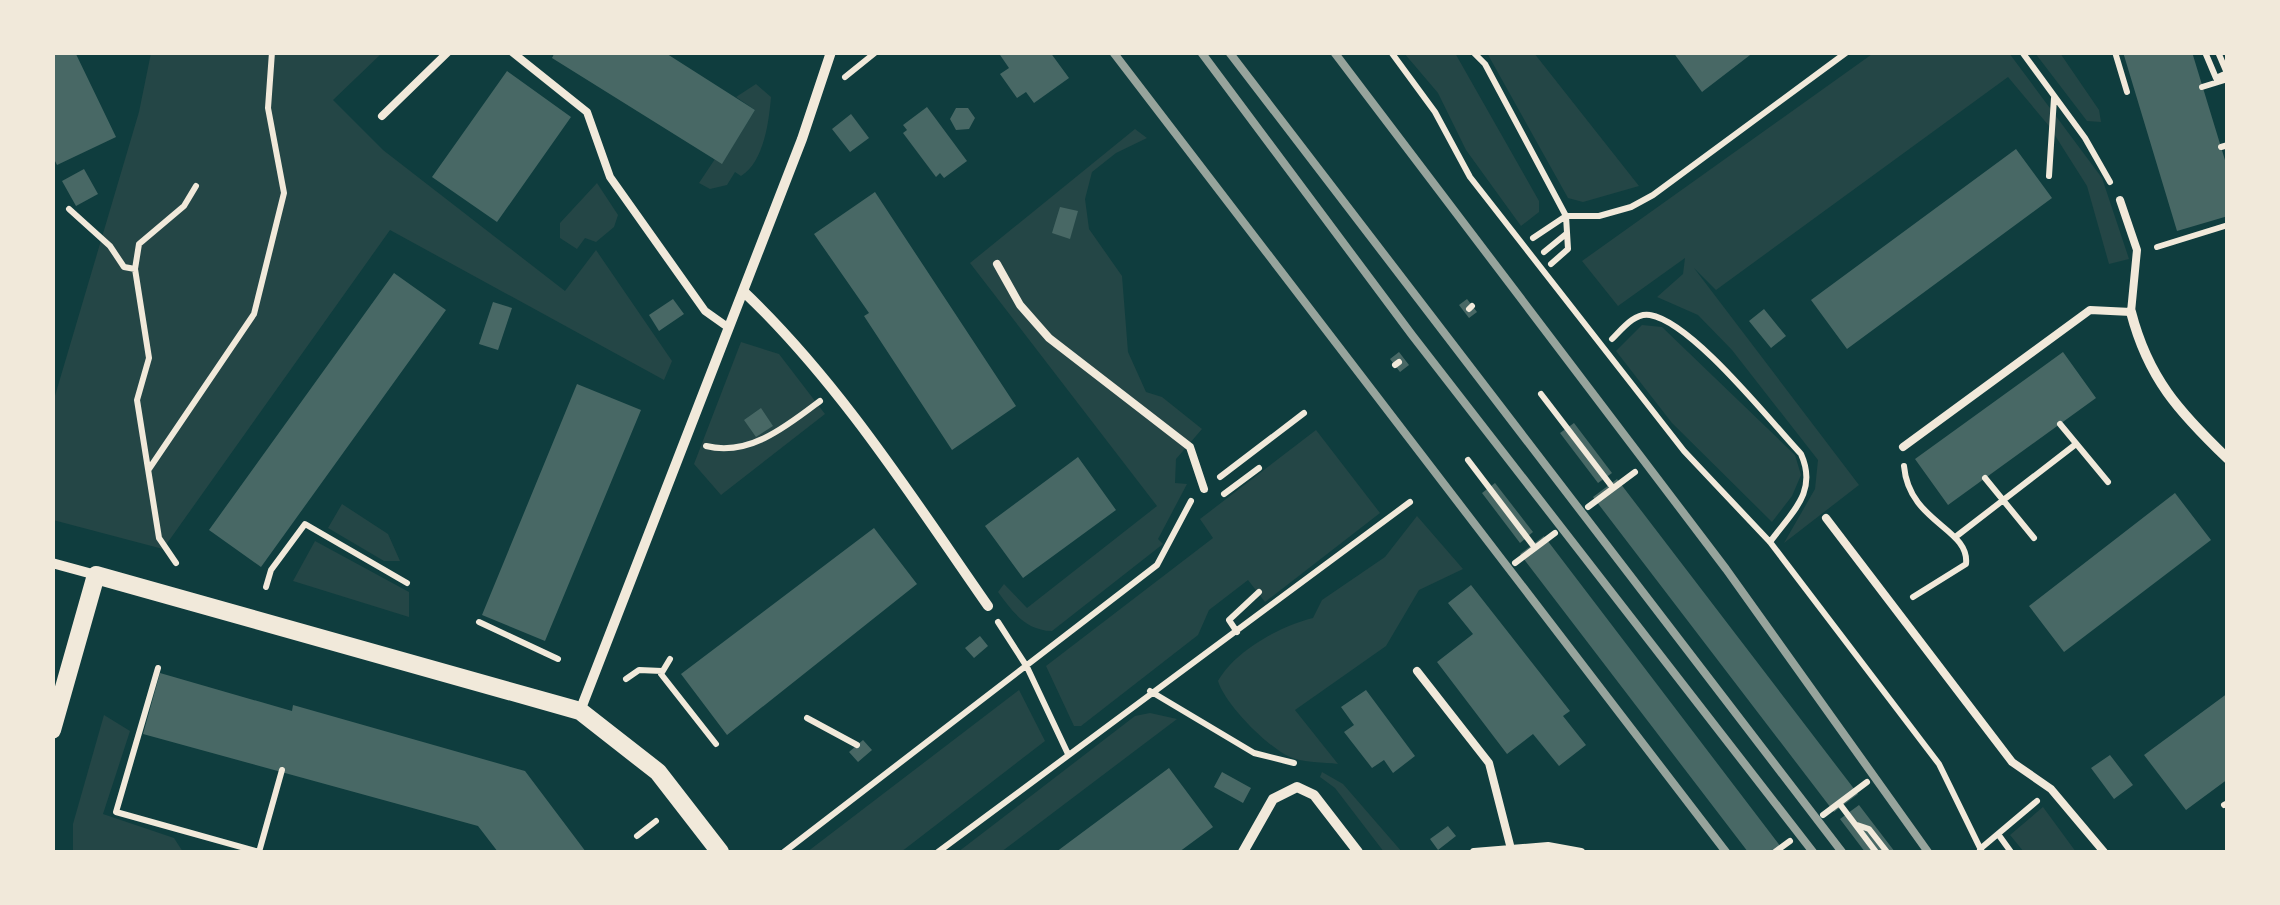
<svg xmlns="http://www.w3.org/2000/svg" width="2280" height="905" font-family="'Titillium Web',sans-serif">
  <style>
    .green { fill: #244646 }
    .building { fill: #486865 }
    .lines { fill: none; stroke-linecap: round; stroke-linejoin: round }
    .path { stroke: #f1e9da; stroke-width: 6 }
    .service { stroke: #f1e9da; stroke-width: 8 }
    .minor { stroke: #f1e9da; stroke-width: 10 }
    .tertiary { stroke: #f1e9da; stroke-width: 18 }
    .rail { stroke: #97a49c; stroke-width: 8 }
  </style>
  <rect width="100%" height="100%" fill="#0f3d3e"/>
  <path class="green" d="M1875 52 2009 53 2102 178 2129 259 2109 264 2087 186 2049 126 2008 77 1716 290 1694 268 1859 485 1784 543 1815 489 1818 460 1732 350 1698 315 1657 297 1683 274 1685 258 1618 306 1582 261Z
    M151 53H382L333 100 383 150 565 291 596 250 672 361 664 380 390 230 163 549 53 520 52 406 139 112Z
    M1404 53H1455L1539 201V212L1521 226 1466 150 1438 93Z
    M1487 53H1534L1639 186 1583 202 1568 198Z
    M2035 53H2060L2099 110 2101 122 2087 121Z
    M756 84 771 97C769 121 764 162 741 176L735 172 727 185 710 189 699 183 715 159 722 163 755 110 736 97Z
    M1135 129 1147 138 1116 153 1092 172 1085 199 1089 229 1122 276 1128 352 1146 392 1162 397 1202 429 1176 459 1175 483 1187 484 1158 539 1163 544 1052 631C1025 630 1013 612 998 592L1004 584 1027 608 1157 506 970 263Z
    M597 183 618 215 614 227 596 242 585 238 577 249 560 238V223Z
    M1642 325 1662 327 1795 455 1801 475 1792 496 1772 522 1672 423 1616 351Z
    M741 342 779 354 825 414 721 495 694 464Z
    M1316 430 1380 513 1265 602 1248 580 1209 610 1198 635 1081 726H1074L1046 666 1213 538 1200 519Z
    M342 504 388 534 400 561H384L328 528Z
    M1417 516 1463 569 1419 590 1386 646 1295 710 1338 764C1324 762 1303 763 1290 757 1267 747 1225 704 1218 681 1235 651 1280 626 1313 618L1322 600 1385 557Z
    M315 541 409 592V617L293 581Z
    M1019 690 1045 741 901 852H807Z
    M1150 713 1177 719 1001 852H958L1135 716Z
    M104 715 130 731 103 814 174 838 183 852H73V824Z
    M1322 772 1343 784 1402 852H1384L1335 788 1320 777Z
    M2043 807 2076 852H2024L2010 835Z"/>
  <path class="building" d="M52 52H75L116 137 57 165 52 155Z
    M555 52H664L755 110 722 164 552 58Z
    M998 52H1050L1069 78 1034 103 1026 92 1017 98 1000 74 1009 68Z
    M1673 52H1754L1702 92Z
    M2123 52H2192L2228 170V216L2177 231Z
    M507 71 571 117 497 222 432 177Z
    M927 107 967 161 944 178 940 173 936 177 903 133 907 130 903 125Z
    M956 108H968L975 118 969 129 956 130 950 119Z
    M851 114 869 138 850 152 832 129Z
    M2016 149 2052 198 1847 349 1811 300Z
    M84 169 98 194 76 206 62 181Z
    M875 192 1016 406 952 450 864 316 869 313 814 234Z
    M1060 207 1078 211 1070 239 1052 233Z
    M394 273 446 310 261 567 209 530Z
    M673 299 684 314 659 331 649 315Z
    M1467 299 1477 312 1469 318 1459 305Z
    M493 302 512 308 498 350 479 344Z
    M1764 309 1786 336 1771 348 1749 321Z
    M1399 352 1409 365 1400 372 1390 359Z
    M2063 352 2096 398 1948 505 1915 459Z
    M577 384 641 410 545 641 482 615Z
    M761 408 773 426 756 437 744 420Z
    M1574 423 1612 473 1598 483 1560 433Z
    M1078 457 1116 510 1023 578 985 526Z
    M1617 479 1858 794 1834 812 1593 497Z
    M1495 483 1533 532 1520 543 1482 493Z
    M2175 493 2211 540 2064 652 2029 606Z
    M874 528 917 584 727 735 681 674Z
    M1544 536 1784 851 1782 852H1748L1520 554Z
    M1471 585 1570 711 1563 716 1586 745 1559 766 1533 734 1507 754 1437 662 1473 634 1448 603Z
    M980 636 988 646 974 658 965 648Z
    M160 673 292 711 293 705 525 771 586 852H498L478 826 143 734Z
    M1366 690 1415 756 1393 773 1384 760 1372 768 1344 732 1354 725 1341 707Z
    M2228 693V779L2186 810 2144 755Z
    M863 740 872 750 858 762 849 752Z
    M2110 755 2133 785 2114 799 2091 768Z
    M1169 768 1213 827 1179 852H1056Z
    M1222 772 1251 788 1243 803 1214 787Z
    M1859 805 1895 852H1865L1840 819Z
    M1448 826 1456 836 1438 850 1430 839Z"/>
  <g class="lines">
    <path class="path" d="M1391 52 1435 112 1470 177 1684 451 1770 542 1939 764 1982 852
      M1473 52 1485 64 1566 216 1568 249 1551 264
      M2022 52 2085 138 2110 182
      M2115 52 2127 92
      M2205 52 2216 78 2227 73 2218 52
      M845 77 876 52
      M2202 87 2228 79
      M2221 147 2228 145
      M2049 176 2054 98
      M69 209 110 246 124 267 135 269
      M1533 238 1566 216H1599L1631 207 1653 195 1847 52
      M2157 247 2228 225
      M1544 252 1566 234
      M1469 309 1472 306
      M1612 339C1622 329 1635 312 1650 315 1692 322 1770 421 1801 454 1818 492 1792 512 1770 542
      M1395 365 1399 362
      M1541 394 1613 488
      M2060 424 2108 482
      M706 446C749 457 787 426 820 401
      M1468 460 1535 548
      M1904 466C1909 523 1970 528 1966 564L1913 597
      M149 469 254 314 284 193 268 108 272 52
      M1220 477 1304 413
      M1985 478 2034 538
      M1224 494 1259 468
      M1588 507 1635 472
      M1958 535 2076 444
      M176 563 159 538 137 400 149 358 135 269 139 244 184 206 196 186
      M1515 563 1555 533
      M266 587 271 570 305 524 407 583
      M479 622 558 659
      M998 622 1027 667 1068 754
      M1237 632 1229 620 1259 592
      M670 659 661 674 716 744
      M158 668 116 812 259 852 282 770
      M626 679 639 670 662 671
      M1150 691 1254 753 1294 763
      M807 718 857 745
      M1839 803 1876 852
      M2224 805 2228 803
      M1823 815 1867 782
      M1857 825 1869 829 1887 852
      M1998 834 2011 852
      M637 836 656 821
      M1980 849 2037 801
      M784 852 1157 565 1191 501
      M938 852 1410 502
      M1775 852 1790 841"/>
    <path class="service" d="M512 52 587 112 610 177 705 311 729 328
      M382 116 448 52
      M997 264 1020 305 1049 338 1190 447 1204 489
      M1903 447 2090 310 2131 312 2137 250 2120 200
      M1826 518 2012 762 2051 789 2104 852
      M1417 671 1489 763 1511 849
      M1474 852 1548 846 1581 852"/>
    <path class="minor" d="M743 291C839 382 912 497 988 606
      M2131 312C2148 378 2179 412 2228 459
      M52 563 96 575
      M580 711 802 139 831 52
      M1243 852 1273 799 1297 787 1314 795 1358 852"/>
    <path class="tertiary" d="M52 730 96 575 580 711 658 772 720 852"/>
    <path class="rail" d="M1113 52 1726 852
      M1201 52 1412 335 1813 852
      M1229 52 1842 852
      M1334 52 1726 569 1928 852"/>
  </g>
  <rect width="2280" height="905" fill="none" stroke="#f1e9da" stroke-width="110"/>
</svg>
